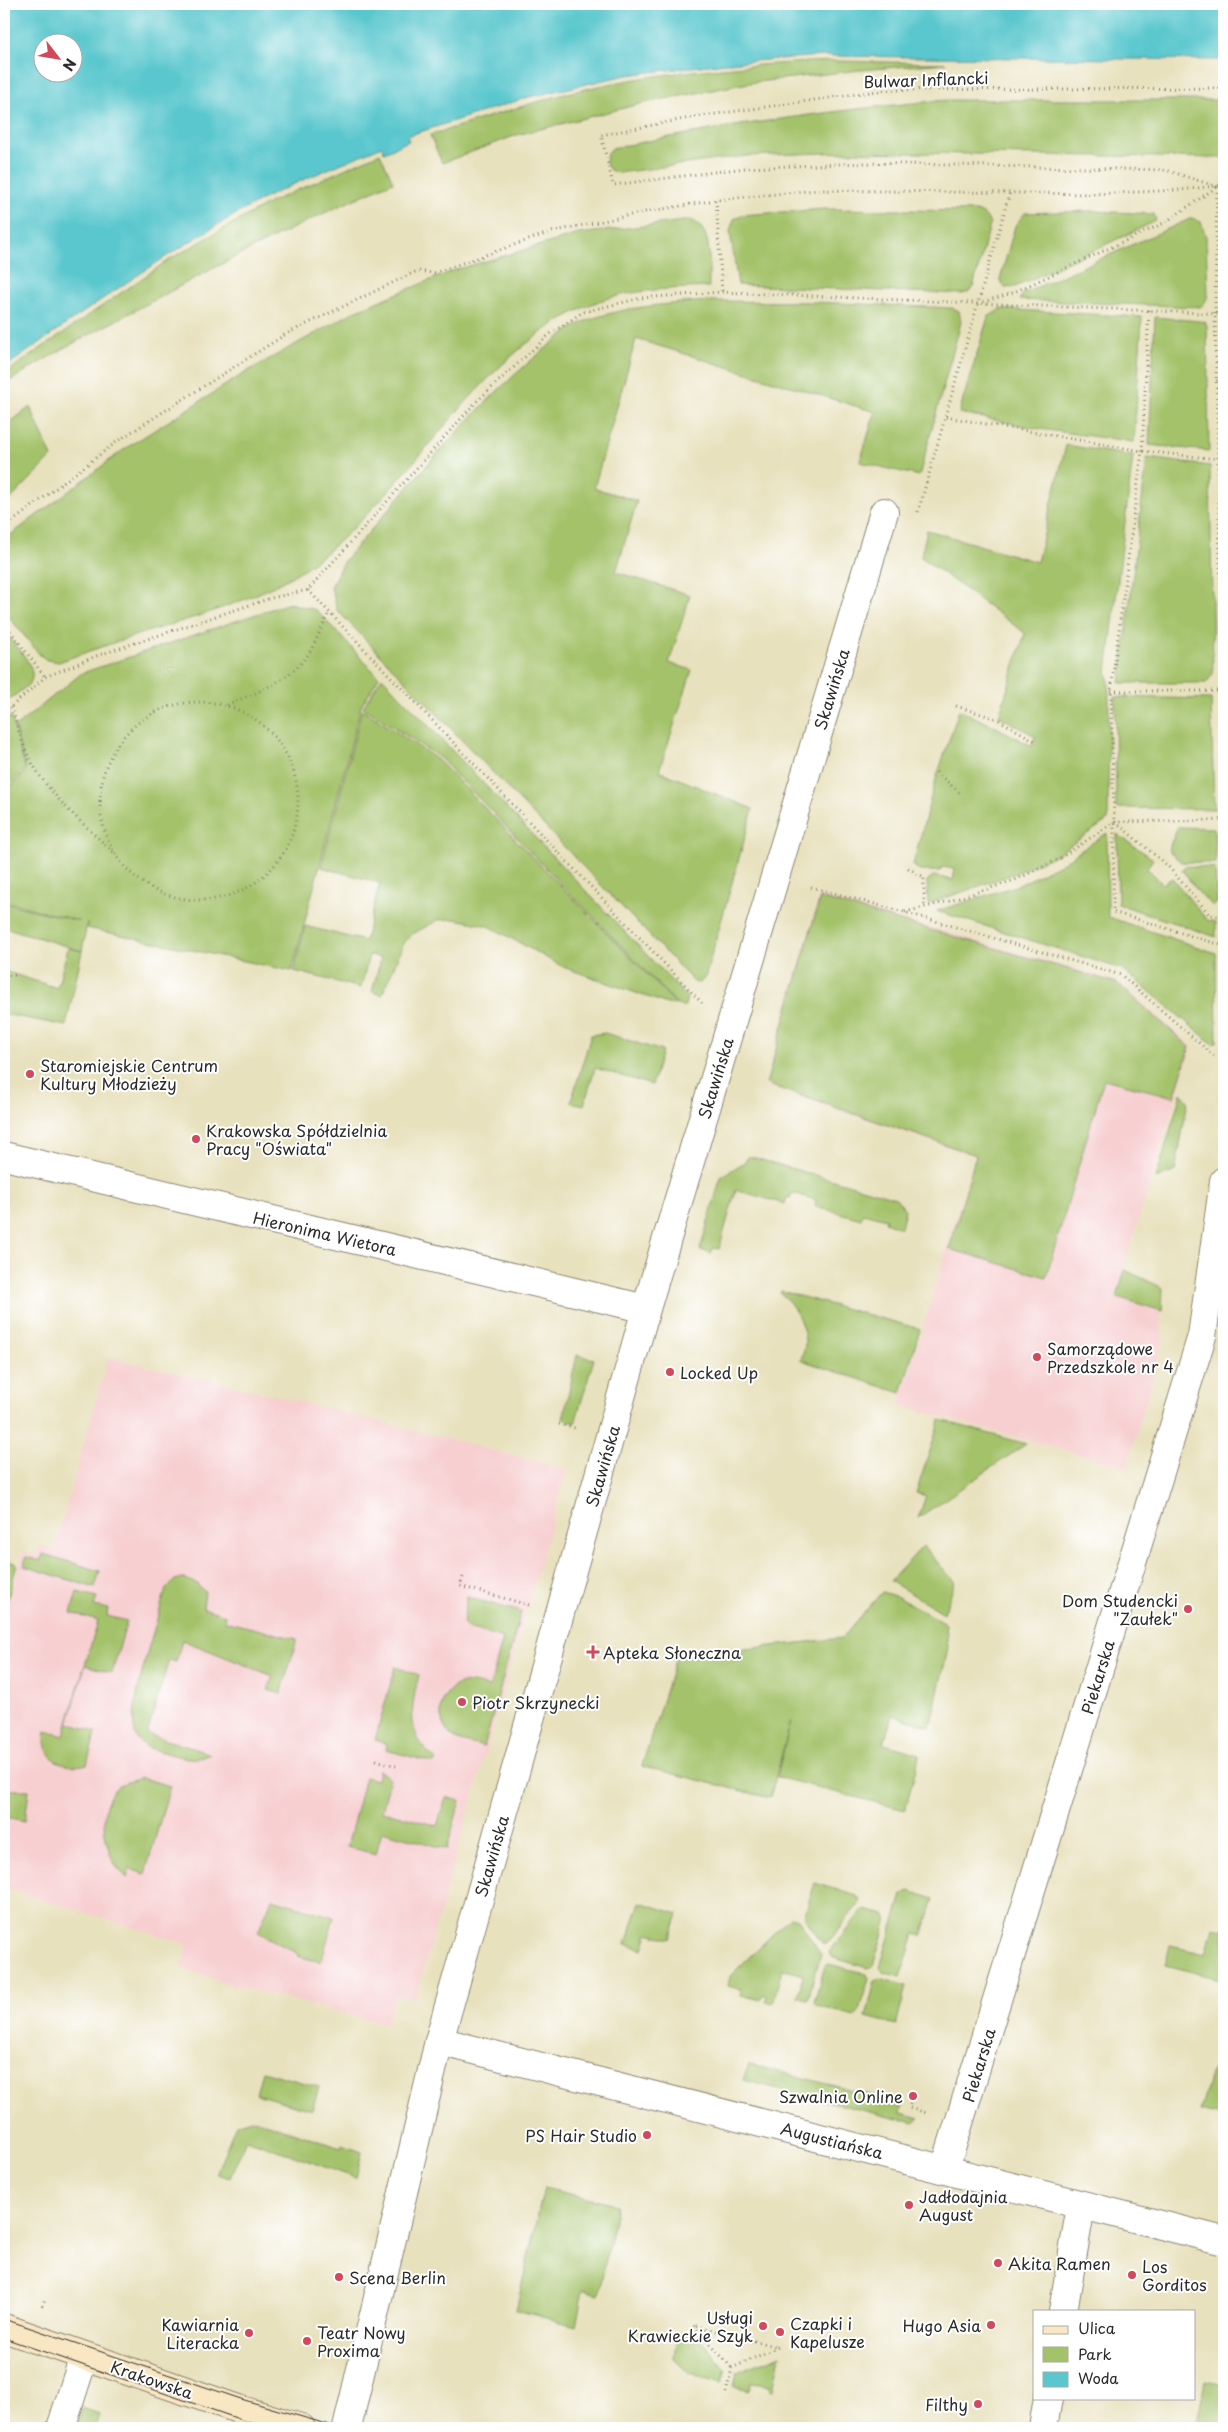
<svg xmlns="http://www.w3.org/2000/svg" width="1228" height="2432" font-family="'Playpen Sans',sans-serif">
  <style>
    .built { fill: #f7cfd0 }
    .green { fill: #a4c26a; stroke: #68764a }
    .water { fill: #5ac7ce; stroke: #42797c; fill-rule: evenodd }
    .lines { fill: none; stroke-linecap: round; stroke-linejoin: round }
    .street-casing { stroke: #8a8674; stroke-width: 30 }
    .secondary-casing { stroke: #8a8674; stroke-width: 30 }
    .path { stroke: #8a8674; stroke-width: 3; stroke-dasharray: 1 4; stroke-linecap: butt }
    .street { stroke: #fff; stroke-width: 28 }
    .secondary { stroke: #f9e7c3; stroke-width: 28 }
    .tram { stroke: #2b2b2b; stroke-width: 1 }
    .poi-dot { fill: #d1495b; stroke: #fff; stroke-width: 2 }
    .labels { text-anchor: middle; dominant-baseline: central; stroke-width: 4; stroke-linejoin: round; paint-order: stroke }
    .street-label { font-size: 16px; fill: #2b2b2b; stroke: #fff }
    .poi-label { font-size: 16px; fill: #2b2b2b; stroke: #fff; text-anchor: start }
  </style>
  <rect width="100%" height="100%" fill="#fff"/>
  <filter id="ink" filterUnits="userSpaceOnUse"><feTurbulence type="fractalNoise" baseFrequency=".02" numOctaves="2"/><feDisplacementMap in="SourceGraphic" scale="10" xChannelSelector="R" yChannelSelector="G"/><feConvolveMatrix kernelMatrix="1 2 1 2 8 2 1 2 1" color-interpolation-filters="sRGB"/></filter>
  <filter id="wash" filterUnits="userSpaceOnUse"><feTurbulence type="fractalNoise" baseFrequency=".0096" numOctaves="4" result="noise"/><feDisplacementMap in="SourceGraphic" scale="20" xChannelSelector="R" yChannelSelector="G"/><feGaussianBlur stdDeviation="1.12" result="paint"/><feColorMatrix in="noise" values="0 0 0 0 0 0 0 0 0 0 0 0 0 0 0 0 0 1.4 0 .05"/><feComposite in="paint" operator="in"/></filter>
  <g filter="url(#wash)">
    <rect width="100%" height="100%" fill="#e8e1bd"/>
    <path class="built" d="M819 896 1118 981 1192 1046 1115 1297 1160 1311 1163 1343 1127 1467 899 1405 975 1156 765 1085Z
      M108 1357 291 1399 567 1469 415 1999 395 1994 387 2024 232 1985 181 1968 188 1944 4 1888V1618L23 1551 37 1556 39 1546 54 1550Z"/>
    <path class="green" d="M831 61 946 63 860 70 749 83 644 103 517 135 442 163 430 135C474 122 517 107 561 95 648 72 741 65 831 61Z
      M948 100H1224V158L849 152 746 156 618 173 610 170 606 164 607 153 612 148C724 126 835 109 948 100Z
      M380 153 393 182C310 218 229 259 149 303 100 329 50 354 4 385V374L170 259 271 202Z
      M825 209 975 211C984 213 987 216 990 225L973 287 969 292 962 294 738 285 730 231 734 219 741 215Z
      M1093 211 1154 214 1156 221 1015 287 1005 288 1000 280 1015 226 1025 213Z
      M1192 218 1201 222 1206 237 1208 296 1204 304 1200 307 1019 300 1024 293Z
      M691 220C715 230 708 265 709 287 668 289 621 289 583 308 474 359 410 490 315 561 265 598 199 616 140 634 113 643 86 652 59 662L47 660 40 655 4 611V540L126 448 248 371 357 310 455 270 579 234Z
      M709 301 813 302 952 308 959 311 961 322 919 476 860 462 875 412 636 339 594 488 637 501 616 572 690 595 669 663 692 670 659 771 753 809 705 978 699 983 694 982 337 610 331 587 343 562C404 493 463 418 534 358 550 345 567 329 586 321 625 306 668 304 709 301Z
      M1001 309 1142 317 1134 442 1040 429 959 413 988 317Z
      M1155 317 1199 321 1205 322 1207 326 1209 451 1149 445Z
      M30 407 52 457 4 506V427Z
      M1066 445 1133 456 1107 672 1109 682 1108 820 1056 855 1013 874 928 904 927 881 933 876 953 880 955 869 942 867 940 871H920L913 865 935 782 959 710 994 726 1032 746 1035 736 999 716 1025 633 921 557 927 530 1037 562Z
      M1147 458 1210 466 1213 674 1206 683H1120Z
      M289 603 316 610 379 677 361 706 292 971 87 928V923L82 951 4 927V903L79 921 4 901V793L26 770 15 727 82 673Z
      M4 631C13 643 42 670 29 684 22 691 12 697 4 703Z
      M382 677 687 997 685 1006H679L440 758 363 707Z
      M1115 697 1211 699 1214 809 1116 808Z
      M362 709 438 760 677 1005 667 1004 563 967 489 926 456 919 438 920 411 935 404 943 382 995 372 992 381 958 369 955 361 988 294 971 305 926 365 941 380 883 321 867Z
      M11 716 25 769 4 790V722Z
      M1178 827 1214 828 1216 863 1181 862 1168 850Z
      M1107 833 1108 917 1216 953 1217 1042 1213 1044 1122 969 937 911 1019 885 1064 862Z
      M1117 834 1153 859 1147 868 1163 884 1172 878 1207 920 1216 922V937L1118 904Z
      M1185 866 1215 868 1217 903 1213 906 1199 893 1182 870Z
      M820 898 1117 983 1190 1047 1174 1097 1104 1079 1046 1277 949 1249 976 1155 766 1084Z
      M68 948 82 951 66 1026 4 1014V971L57 988Z
      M605 1033 662 1051 652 1085 595 1068 584 1105 571 1102 591 1035Z
      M1181 1093 1188 1101 1175 1171 1156 1179Z
      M748 1156 896 1198 905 1210 901 1228 885 1222 886 1219 863 1213 861 1219 815 1206 816 1200 792 1193 790 1198 787 1197 785 1204 736 1190 719 1249 713 1248 711 1253 700 1250 721 1177 746 1161Z
      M1125 1270 1163 1288 1162 1311 1117 1297Z
      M781 1291 920 1329 901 1393 801 1360C802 1355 805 1349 805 1344 806 1328 793 1302 780 1293Z
      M577 1355 594 1359 575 1423 563 1419Z
      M940 1420 1026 1444 918 1518 926 1496 916 1493Z
      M923 1546 955 1582 944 1613 890 1581Z
      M43 1554 100 1571 95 1588 24 1566 26 1557 41 1561Z
      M4 1559 17 1564 4 1612Z
      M183 1578 197 1584 205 1592 203 1608 225 1615 224 1621 297 1639 281 1694 268 1690 273 1676 182 1640 176 1662 169 1660 147 1734 211 1754C194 1762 181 1757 163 1752 153 1749 143 1747 137 1738 123 1718 159 1616 166 1589L175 1580Z
      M77 1592 97 1597 94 1606 108 1609 107 1616 127 1621 112 1673 85 1665 68 1723 96 1732 87 1764C63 1771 40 1758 46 1731L64 1736 98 1621 71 1613Z
      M882 1592 898 1597 946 1624 948 1649 930 1727 892 1715 884 1744 920 1754 905 1810 777 1777 791 1720 770 1798 642 1766 676 1657 842 1638Z
      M467 1597 521 1612 484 1747C475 1744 462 1743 454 1738 433 1723 438 1689 463 1683 471 1681 482 1686 490 1687L503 1638 468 1628 463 1623Z
      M395 1667 419 1675C411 1707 405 1736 436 1759L434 1763 386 1750 387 1744 375 1740Z
      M379 1770 390 1779 382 1811 437 1826 446 1797 460 1801 447 1849 382 1831 376 1854 347 1847 365 1777 377 1780Z
      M141 1778 170 1786 145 1874 130 1869 127 1878C123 1873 117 1869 114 1863 104 1841 97 1807 116 1788 122 1783 134 1780 141 1778Z
      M4 1783 11 1790H29L25 1821 10 1818 4 1807Z
      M815 1883 857 1896 861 1901 827 1944H823L805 1918V1913Z
      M909 1891 934 1899 922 1936 914 1934 901 1977 883 1972 880 1967 902 1895Z
      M272 1899 334 1917 321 1962 297 1956 298 1954 258 1932Z
      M640 1902 678 1914 670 1939 648 1933 643 1949 626 1944Z
      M865 1910 885 1915 887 1919 873 1966 868 1968 831 1957 829 1952 861 1912Z
      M790 1917 798 1919 821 1954 808 1999 798 1997 803 1975 782 1969 773 2003 766 2001 767 1996 763 1995 761 2000 741 1995 742 1990 728 1986 730 1976Z
      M1213 1927 1224 1929V1980L1165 1965 1170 1946 1206 1954Z
      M829 1964 867 1974 869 1979 858 2013 854 2016 817 2006 814 2002 825 1966Z
      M879 1978 907 1986 896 2025 866 2017 875 1981Z
      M1224 2051V2100L1220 2116 1200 2111 1212 2071Z
      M749 2064 902 2103 900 2113 920 2118 914 2123 743 2080Z
      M262 2071 319 2087 312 2110 256 2094Z
      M252 2119 341 2148 342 2145 362 2152 356 2178 246 2139 230 2178 216 2174 236 2124Z
      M544 2188 617 2205 599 2294 583 2290 576 2326 516 2310Z
      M677 2332 697 2336 726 2369 722 2383 689 2373 674 2359Z
      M780 2355 773 2390H769L770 2385 751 2383 749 2390 734 2386 737 2372Z
      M1205 2381 1224 2385V2428H1196Z
      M83 2408 99 2414 95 2428H76Z"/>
    <path class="water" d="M4 4H1224V60L822 56 725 63 626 75 529 97 407 136 409 141 384 152 382 146C344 163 304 178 267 197 175 246 89 308 4 368ZM42 42H72V72H42Z"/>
  </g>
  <g filter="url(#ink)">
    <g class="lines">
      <g class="street-casing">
        <path id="street" d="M4 1156 646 1309
          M439 2041 1224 2241
          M945 2168 1202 1336 1224 1181
          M1063 2311 1081 2206
          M61 2428 84 2356
          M347 2428 439 2041 646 1309 884 512
          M1043 2428 1048 2398"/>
      </g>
      <g class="secondary-casing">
        <path id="secondary" d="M4 2328 238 2409 301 2428"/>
      </g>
      <path class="path" d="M1224 88 885 90 695 117 601 135 613 185 745 168 863 163 1166 170 1224 189
        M1217 187 1215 314 1224 755
        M716 200 722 292
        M983 302 1012 293 1164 223 1217 187
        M1149 310 1142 451 1111 691 1114 822 1113 912 1224 946
        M1217 381 1224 371
        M946 417 1142 451 1217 459
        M918 512 1010 192
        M4 528 119 440 286 334 417 271 434 273 551 232 645 212 716 200 816 190 1093 194 1180 190 1224 185
        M308 590 702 1003
        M4 623 45 677
        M1111 691H1223
        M100 801a99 99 0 1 1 198 0a99 99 0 1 1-198 0Z
        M227 705C259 691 294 680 312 648 318 637 323 624 329 613
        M956 706 997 719 1037 742
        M11 707C16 719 18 732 23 744 41 790 80 820 114 853
        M4 713 45 677 99 655 271 598 308 590 475 403 550 334 583 312 641 298 722 292 1224 314
        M936 772 961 794
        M1115 822 1167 865 1210 915 1224 917
        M908 868 924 877V907
        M811 887 904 912 1121 975 1214 1056
        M1224 897V943
        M905 912 953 900 1015 880 1059 859 1114 822 1224 820
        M4 976 17 975
        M559 1424 578 1429
        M463 1577 460 1586 529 1605
        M376 1760 396 1766
        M910 2104 909 2108 927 2113
        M42 2306 45 2299
        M726 2393 732 2368 778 2347 693 2325 732 2368"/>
      <use href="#street" class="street"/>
      <use href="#secondary" class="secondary"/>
      <path class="tram" d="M4 2319 241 2399 340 2428
        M4 2338 265 2428"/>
    </g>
  </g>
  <g class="poi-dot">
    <circle cx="30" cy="1074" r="5"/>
    <circle cx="196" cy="1139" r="5"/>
    <circle cx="1037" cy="1357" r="5"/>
    <circle cx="670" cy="1372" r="5"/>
    <circle cx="1188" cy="1609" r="5"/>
    <path d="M590.5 1644.5h5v5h5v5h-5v5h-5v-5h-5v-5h5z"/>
    <circle cx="462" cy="1702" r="5"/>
    <circle cx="913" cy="2096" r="5"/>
    <circle cx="647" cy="2135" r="5"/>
    <circle cx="909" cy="2205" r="5"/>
    <circle cx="998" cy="2263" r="5"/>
    <circle cx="1132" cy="2275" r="5"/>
    <circle cx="339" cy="2277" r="5"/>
    <circle cx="991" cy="2325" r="5"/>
    <circle cx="763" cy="2326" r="5"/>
    <circle cx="780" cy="2332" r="5"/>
    <circle cx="249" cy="2333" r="5"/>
    <circle cx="307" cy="2341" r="5"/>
    <circle cx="978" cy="2404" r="5"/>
  </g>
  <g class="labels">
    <g class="street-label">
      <text transform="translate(926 79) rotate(-2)">Bulwar Inflancki</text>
      <text transform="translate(831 689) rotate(-73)">Skawińska</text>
      <text transform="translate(715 1078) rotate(-73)">Skawińska</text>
      <text transform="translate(325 1233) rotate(13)">Hieronima Wietora</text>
      <text transform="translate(602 1466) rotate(-74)">Skawińska</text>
      <text transform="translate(1097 1677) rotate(-73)">Piekarska</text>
      <text transform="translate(491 1856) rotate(-74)">Skawińska</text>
      <text transform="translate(978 2065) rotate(-73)">Piekarska</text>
      <text transform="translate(832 2140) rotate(14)">Augustiańska</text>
      <text transform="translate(152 2379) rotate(19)">Krakowska</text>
    </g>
    <g class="poi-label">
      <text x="40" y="1065">Staromiejskie Centrum<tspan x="40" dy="18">Kultury Młodzieży</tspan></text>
      <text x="206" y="1130">Krakowska Spółdzielnia<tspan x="206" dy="18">Pracy "Oświata"</tspan></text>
      <text x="1047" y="1348">Samorządowe<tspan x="1047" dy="18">Przedszkole nr 4</tspan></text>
      <text x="680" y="1372">Locked Up</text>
      <text x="1178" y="1600" text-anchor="end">Dom Studencki<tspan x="1178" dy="18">"Zaułek"</tspan></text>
      <text x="603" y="1652">Apteka Słoneczna</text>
      <text x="472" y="1702">Piotr Skrzynecki</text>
      <text x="903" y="2096" text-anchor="end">Szwalnia Online</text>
      <text x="637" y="2135" text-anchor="end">PS Hair Studio</text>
      <text x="919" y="2196">Jadłodajnia<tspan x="919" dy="18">August</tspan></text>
      <text x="1008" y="2263">Akita Ramen</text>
      <text x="1142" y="2266">Los<tspan x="1142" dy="18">Gorditos</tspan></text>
      <text x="349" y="2277">Scena Berlin</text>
      <text x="753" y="2317" text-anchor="end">Usługi<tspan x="753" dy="18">Krawieckie Szyk</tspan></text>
      <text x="790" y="2323">Czapki i<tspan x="790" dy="18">Kapelusze</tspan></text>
      <text x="239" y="2324" text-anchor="end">Kawiarnia<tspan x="239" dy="18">Literacka</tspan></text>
      <text x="981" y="2325" text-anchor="end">Hugo Asia</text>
      <text x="317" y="2332">Teatr Nowy<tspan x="317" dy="18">Proxima</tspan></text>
      <text x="968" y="2404" text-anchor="end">Filthy</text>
    </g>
  </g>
  <rect width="1228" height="2432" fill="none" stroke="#fff" stroke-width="20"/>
  <rect x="1033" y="2310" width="162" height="90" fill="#ffffff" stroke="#aaaaaa"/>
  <rect x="1043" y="2326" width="25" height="8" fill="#f9e7c3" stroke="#aaaaaa"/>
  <text x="1078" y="2334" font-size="15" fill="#2b2b2b">Ulica</text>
  <rect x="1043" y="2347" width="25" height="15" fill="#a4c26a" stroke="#aaaaaa"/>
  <text x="1078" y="2360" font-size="15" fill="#2b2b2b">Park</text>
  <rect x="1043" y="2372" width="25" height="15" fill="#5ac7ce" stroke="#aaaaaa"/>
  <text x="1078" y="2384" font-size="15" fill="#2b2b2b">Woda</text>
  <g transform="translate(58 58) rotate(121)"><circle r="24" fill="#ffffff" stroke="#aaaaaa"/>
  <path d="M0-4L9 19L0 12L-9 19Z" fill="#d1495b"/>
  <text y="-8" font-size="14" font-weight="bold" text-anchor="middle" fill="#2b2b2b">N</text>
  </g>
</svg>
